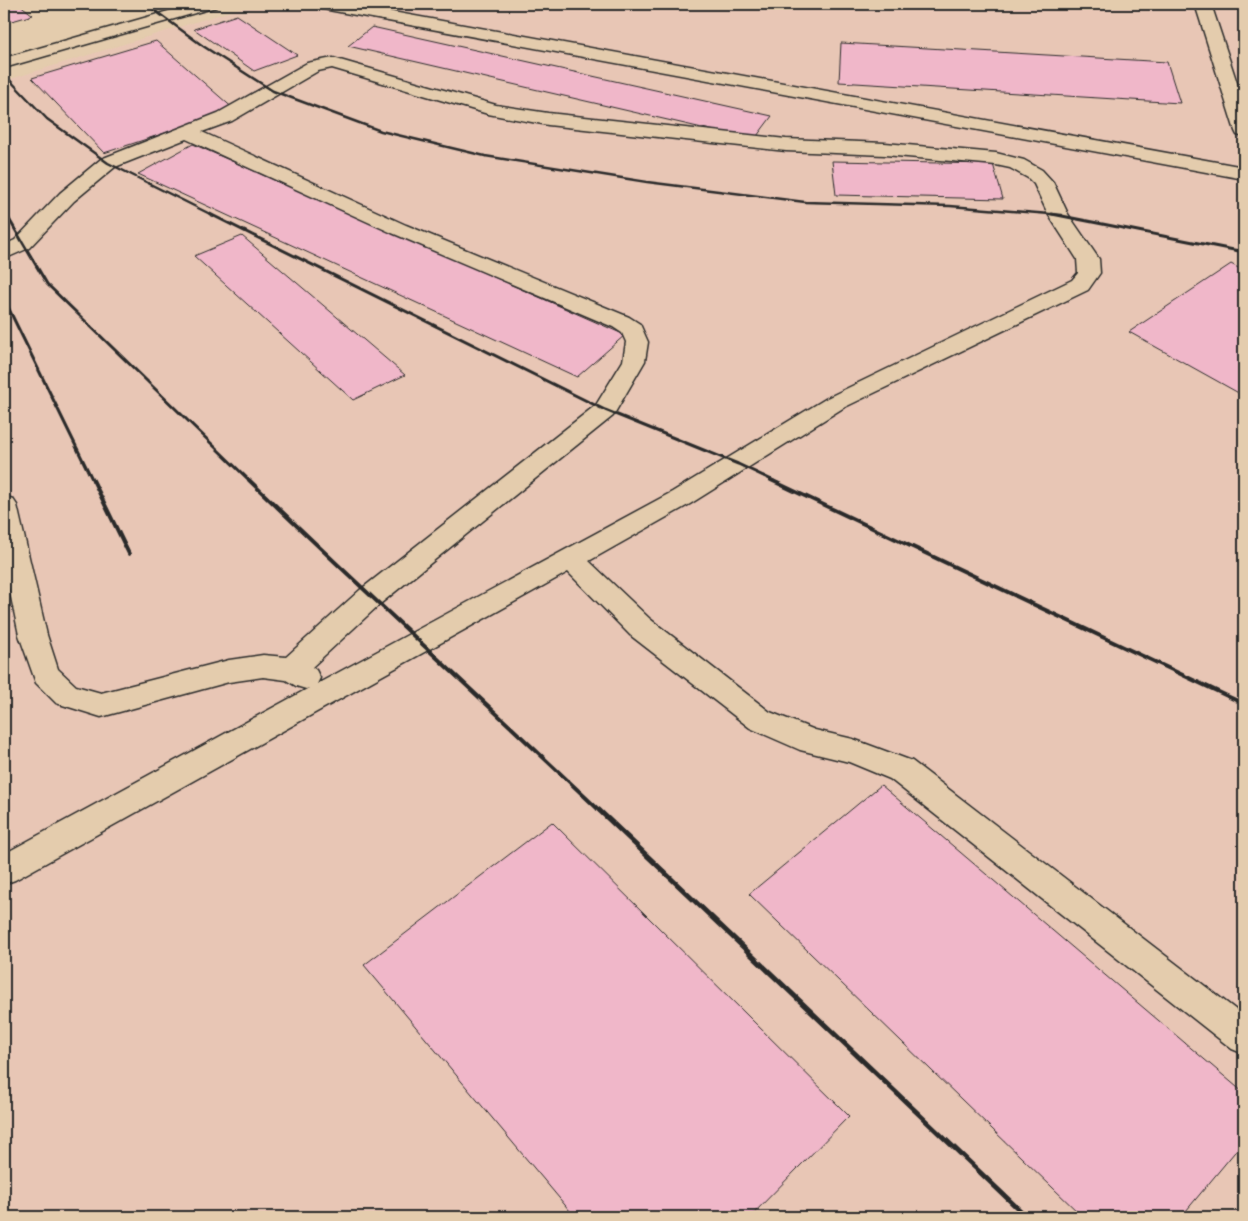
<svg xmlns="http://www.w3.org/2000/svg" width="1248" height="1221" font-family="'Shantell Sans',sans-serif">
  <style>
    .built { fill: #e8c6b5 }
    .building { fill: #f0b7c9; stroke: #2b2b2b }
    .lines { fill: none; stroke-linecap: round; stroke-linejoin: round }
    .minor-casing { stroke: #2b2b2b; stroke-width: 3 }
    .minor { fill: #e4ccad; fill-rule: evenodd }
    .rail-far3 { stroke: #2b2b2b; stroke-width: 2.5 }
    .rail-far2 { stroke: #2b2b2b; stroke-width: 3 }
    .rail-far1 { stroke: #2b2b2b; stroke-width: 4 }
    .rail { stroke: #2b2b2b; stroke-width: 5 }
  </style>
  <rect width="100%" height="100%" fill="#e4ccad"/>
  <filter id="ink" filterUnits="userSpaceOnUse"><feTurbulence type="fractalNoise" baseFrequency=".02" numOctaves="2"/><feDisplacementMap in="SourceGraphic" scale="10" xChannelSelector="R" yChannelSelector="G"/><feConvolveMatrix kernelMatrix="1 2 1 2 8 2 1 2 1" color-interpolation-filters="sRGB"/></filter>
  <g filter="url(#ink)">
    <path class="built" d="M254 4H1244V1217H4V81Z"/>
    <path class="building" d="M4 4H19L33 15 12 21 4 15Z
      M237 15 297 55 254 71 194 29Z
      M372 27 772 116 754 140 348 46Z
      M156 41 235 110 104 153 32 78Z
      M841 43 1167 62 1180 103 839 82Z
      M193 144 625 335 577 377 138 174Z
      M832 161 993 164 1003 199 836 195Z
      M242 236 405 375 353 400 194 256Z
      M1231 264 1244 271V396L1129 332Z
      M881 785 1244 1093V1141L1181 1217H1083L749 894Z
      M552 822 849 1116 750 1217H575L364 965Z"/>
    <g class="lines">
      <g class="minor-casing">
        <path id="minor" d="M193 4H218L216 7 4 68V58Z
          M315 4H349L1244 167V179L323 9 317 7Z
          M1195 4H1211L1244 104V137L1237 135 1235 131Z
          M333 58 496 105 548 113 786 139 885 143 996 153 1024 160 1042 170 1053 182 1068 214 1099 259 1100 273 1088 290 843 408 690 504 589 561 650 619 770 712 815 730 853 739 912 761 1244 1016V1054L1232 1049 890 779 849 762 800 750 750 728 630 635 568 572 15 880 4 884V854L309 688 306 689 296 686 286 680 263 677 229 682 101 717 56 703 36 683 19 635 4 564V496L13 499 17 505 47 635 58 669 76 686 101 693 229 660 263 655 286 657 360 590 596 405 623 361 626 342 622 333 613 327 392 233 186 139 115 167 74 201 29 248 4 259V245L15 240 60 193 101 159 218 113 307 63ZM332 68 488 114 548 125 786 151 885 155 996 165 1010 168 1028 178 1034 184 1048 214 1077 259 1078 273 1072 280 827 398 672 492 317 684 320 678 316 670 312 667 380 604 613 416 645 361 648 342 640 324 629 317 406 225 202 132 232 121 318 71Z"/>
      </g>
      <use href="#minor" class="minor"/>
      <path class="rail-far3" d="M146 4 203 46 273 91 381 131 485 156 647 182 805 202 950 206 1062 215
        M4 74 47 119 108 163 212 215
        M4 210 7 215"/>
      <path class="rail-far2" d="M6 214 47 284 250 481
        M210 214 605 410 738 464 774 481
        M1052 214 1244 252
        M4 299 93 481"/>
      <path class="rail-far1" d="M93 480 129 554
        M249 480C365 592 483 700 600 811
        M771 480 1244 704"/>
      <path class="rail" d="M599 810 1027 1217"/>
    </g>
  </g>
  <rect width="1248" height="1221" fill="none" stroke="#e4ccad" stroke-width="20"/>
  <rect x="10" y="10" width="1228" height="1201" fill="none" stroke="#2b2b2b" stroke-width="2" filter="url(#ink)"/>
</svg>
